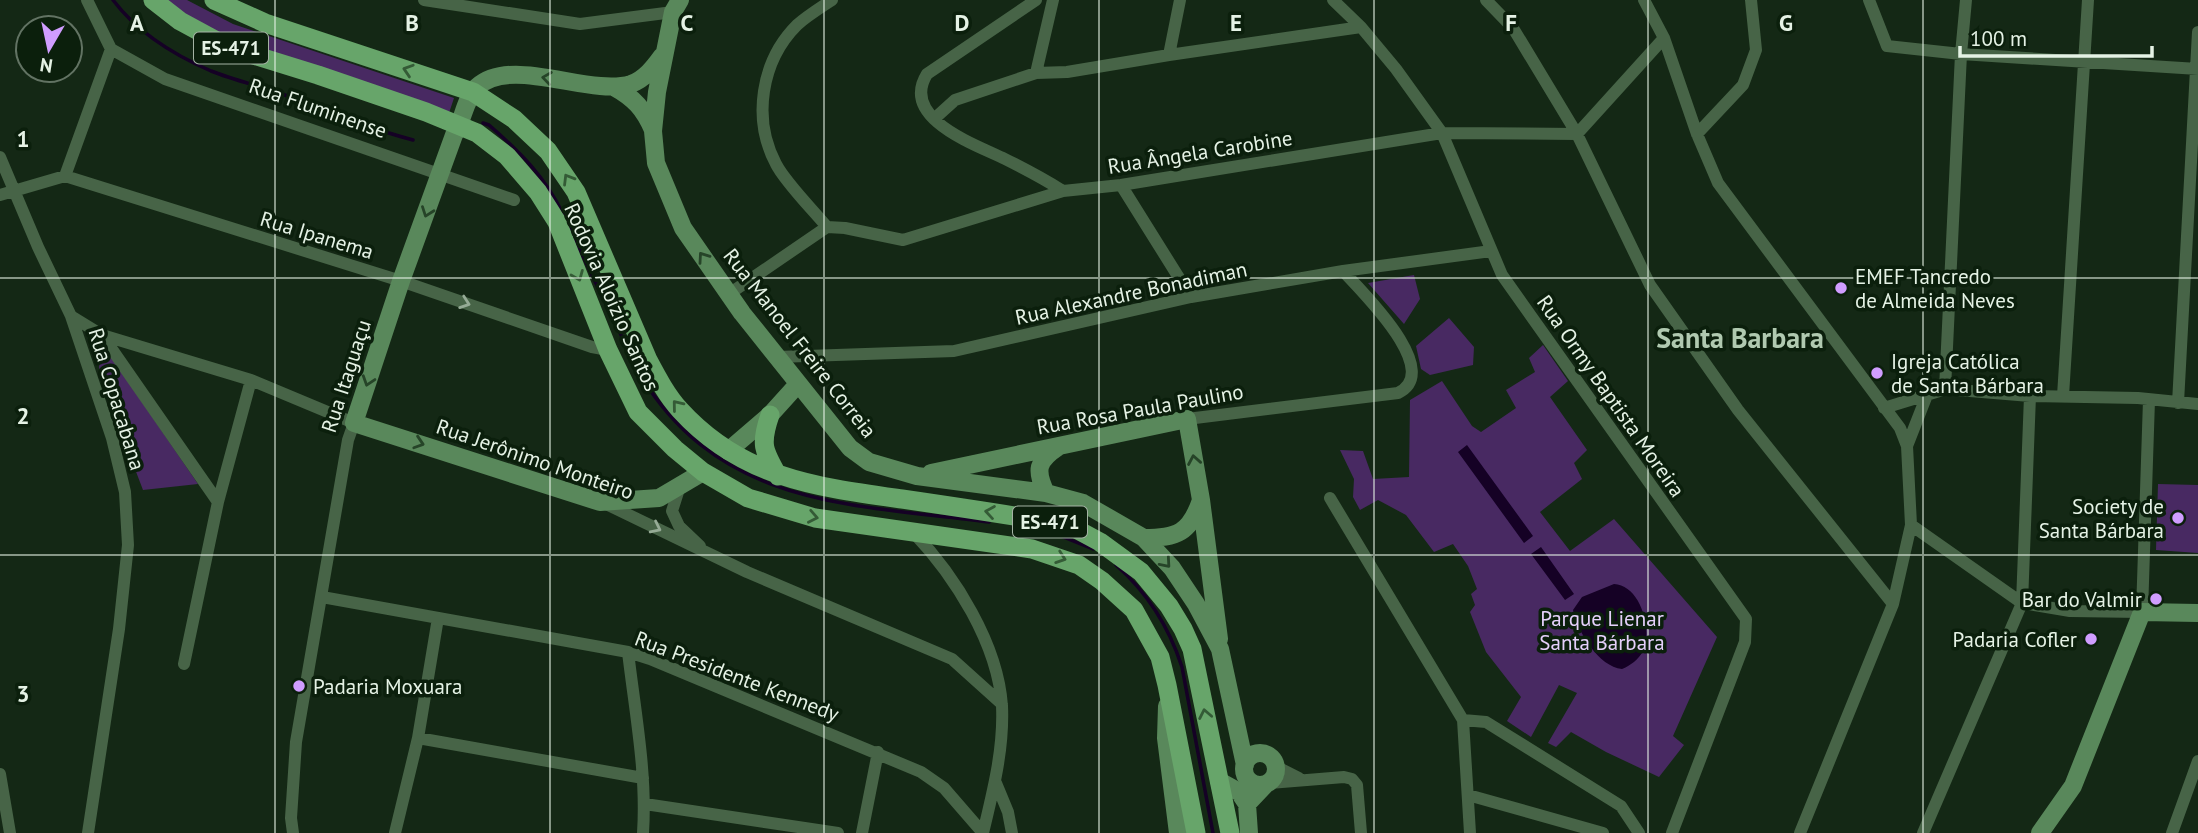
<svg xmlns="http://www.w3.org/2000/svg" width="2198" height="833" font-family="'PT Sans',sans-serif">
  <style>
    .green { fill: #482962 }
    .water { fill: #150125 }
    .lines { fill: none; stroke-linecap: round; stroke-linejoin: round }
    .stream { stroke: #150125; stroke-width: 3.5 }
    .street { stroke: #476447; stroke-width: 12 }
    .secondary { stroke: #59885b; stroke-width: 18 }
    .primary { stroke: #67a56a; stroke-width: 19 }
    .oneway { stroke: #345b36 }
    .oneway2 { stroke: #264428 }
    .oneway3 { stroke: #96ab96 }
    .grid { fill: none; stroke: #e5f2e5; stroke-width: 2; stroke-opacity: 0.55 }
    .poi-dot { fill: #d09dff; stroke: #0b1f0c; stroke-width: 2.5 }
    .labels { text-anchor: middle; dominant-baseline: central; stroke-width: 7; stroke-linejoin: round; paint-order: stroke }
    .shield { fill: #0b1f0c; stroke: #a4b3a4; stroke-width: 2 }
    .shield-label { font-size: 19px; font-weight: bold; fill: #e5f2e5 }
    .street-label { font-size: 21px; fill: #e5f2e5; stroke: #0b1f0c }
    .poi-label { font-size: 21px; fill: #e5f2e5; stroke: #0b1f0c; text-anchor: start }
    .park-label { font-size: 21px; fill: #e5d0fb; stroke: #0b1f0c }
    .district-label { font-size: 28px; font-weight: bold; fill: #b0c9b0; stroke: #0b1f0c }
    .grid-label { font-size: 23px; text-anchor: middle; font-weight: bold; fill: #e5f2e5; stroke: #0b1f0c; stroke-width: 7; stroke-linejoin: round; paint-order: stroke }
  </style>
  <rect width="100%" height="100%" fill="#142815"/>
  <path class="green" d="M162 0H187L233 24 454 98 449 113 227 39Z
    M1414 275 1420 299 1404 324 1368 283Z
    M1449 318 1474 347 1473 365 1430 375 1421 369 1416 346Z
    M1543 345 1568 381 1550 397 1587 450 1574 463 1582 479 1540 512 1570 551 1614 519 1717 637 1673 736 1684 745 1659 777 1606 752 1571 732 1556 747 1548 743 1577 693 1559 685 1531 737 1507 721 1521 697 1486 652 1470 612 1475 605 1471 594 1477 589 1468 566 1453 544 1434 552 1406 515 1378 500 1360 510 1353 497 1354 479 1340 450 1363 451 1373 479 1409 477 1410 400 1442 381 1472 426 1481 432 1516 408 1506 390 1535 372 1529 358Z
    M107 351 198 484 143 490 101 380 99 367 102 353Z
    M2158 484 2198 485V553L2156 550Z"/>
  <path class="water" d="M1467 445 1533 536 1524 543 1458 452Z
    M1541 547 1574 594 1565 600 1531 554Z
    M1614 584C1640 585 1653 629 1643 651 1639 659 1630 666 1622 669 1599 667 1577 631 1573 610L1582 597Z"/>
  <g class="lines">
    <path class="stream" d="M113 0C137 32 174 55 211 71 234 80 259 86 282 94 326 111 368 128 413 140
      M483 123 489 125C520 152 545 177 563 214
      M569 227C585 261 601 294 618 328 625 344 632 361 641 376 722 508 852 504 989 522
      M1051 532 1093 549
      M1116 565C1148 593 1169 627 1182 667L1213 833"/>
    <path class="street" d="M87 0 111 49 165 79 514 200
      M424 0 580 24 673 12
      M1036 0 927 74C899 119 977 145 1005 159 1025 169 1044 179 1063 191
      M1333 0 1361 27 1396 69 1442 133 1502 275 1746 619 1745 642 1672 833
      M1486 0 1513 28 1577 134 1650 285 1738 410 1893 604
      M1644 0 1664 38 1697 134 1718 183 1900 428 1907 446 1911 525 1893 604 1800 833
      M1869 0 1887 46 1961 54 2198 69
      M1169 55 1180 0
      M1036 73 1053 0
      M934 119 955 100 1036 73 1067 72 1169 55 1361 27
      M1697 134 1743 85 1756 50 1751 0
      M0 157 38 247 71 316 112 438 125 492 128 545 119 629 88 833
      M65 176 111 49
      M1121 185 1191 297
      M0 195 65 176 401 281 592 347 608 350
      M827 227C813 210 785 182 776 164 752 119 761 61 797 25 807 16 820 8 832 0
      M729 294 827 227 845 228 903 240 1063 191 1121 185 1442 133 1577 134 1664 38
      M71 316 102 335 251 380 354 423 348 440 296 742 291 818 293 833
      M102 335 218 502
      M777 357 954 351 1191 297 1343 271 1491 251
      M1945 389 1961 54 1966 0
      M2063 396 2088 0
      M2178 403 2198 32
      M1884 408 1946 389 2030 396 2138 398 2198 404
      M1187 419 1398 393C1444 371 1362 292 1343 271
      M1907 446 1927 395
      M680 486 672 511 679 526 700 546
      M1330 498 1463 720 1470 833
      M602 502 747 572 952 659 1002 704
      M1911 525 2022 603 2070 611 2142 612 2149 400
      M913 532C955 576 998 644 1002 706 1004 749 993 791 983 833
      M322 597 628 652 650 659 921 772 944 788 983 833
      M628 652C635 712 647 773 643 833
      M184 664 218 502 251 380
      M1463 720 1486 722 1621 806 1639 833
      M418 738 643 778
      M1277 767 1299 778
      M0 774 10 833
      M996 783 1008 812 1012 833
      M1269 783 1344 777 1352 779 1357 785 1361 833
      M1468 795 1603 833
      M645 804 838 833
      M395 833 418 738 438 618
      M862 833 878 752
      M1923 833 2022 603 2030 396
      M2172 833 2198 761"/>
    <path class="secondary" d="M680 0 673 12 657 92 653 131 656 163 683 228 742 313 850 448 869 462 917 476 1046 493 1083 503 1144 538 1172 568 1196 604 1220 649 1245 765
      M662 56C654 67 645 79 631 84 589 97 512 55 477 87 465 98 463 121 454 135L401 281 354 423 600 502 659 498 703 472
      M614 87C634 98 644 109 653 130
      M728 451 770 415 798 384
      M931 473 1187 419 1201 500 1219 639
      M1046 493C1035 470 1037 461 1058 447
      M1144 538C1177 538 1190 533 1201 500
      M1167 706 1166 738 1178 833
      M1244 769a16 16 0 1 1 32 0a16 16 0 1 1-32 0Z
      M1219 781 1239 792 1247 804
      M1249 833 1247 804 1265 785
      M2040 833 2073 786 2142 612 2198 613"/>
    <path class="primary" d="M153 0 180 21 228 47 318 75 426 112 477 133 507 156 538 192 557 222 608 350 638 412 675 449 703 472 748 498 815 518 1032 549 1079 565 1102 581 1134 610 1160 657 1167 685 1196 833
      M214 0 265 23 473 92 514 119 548 151 576 192 648 360C657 377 667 396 680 410 742 478 816 487 902 499 950 506 997 513 1045 521L1076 529 1100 542 1141 572 1169 606 1183 629 1192 649 1230 833
      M770 415C760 444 763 450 778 476"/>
  </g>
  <defs><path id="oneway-chevron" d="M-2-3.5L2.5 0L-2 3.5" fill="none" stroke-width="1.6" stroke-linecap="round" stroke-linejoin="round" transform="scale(1.75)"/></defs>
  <g class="oneway">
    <use href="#oneway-chevron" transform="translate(408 70) rotate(-162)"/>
    <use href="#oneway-chevron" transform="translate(568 179) rotate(-121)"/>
    <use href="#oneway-chevron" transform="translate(578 276) rotate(68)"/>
    <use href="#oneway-chevron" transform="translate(677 405) rotate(-129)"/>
    <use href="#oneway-chevron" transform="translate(990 512) rotate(-171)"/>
    <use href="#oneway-chevron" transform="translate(813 517) rotate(11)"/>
    <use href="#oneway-chevron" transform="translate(1061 558) rotate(19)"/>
    <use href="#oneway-chevron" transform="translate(1205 714) rotate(-101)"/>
  </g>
  <g class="oneway2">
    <use href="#oneway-chevron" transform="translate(547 78) rotate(-172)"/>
    <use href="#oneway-chevron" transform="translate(427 212) rotate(110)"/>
    <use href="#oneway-chevron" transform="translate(703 257) rotate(-125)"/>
    <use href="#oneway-chevron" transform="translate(368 381) rotate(108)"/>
    <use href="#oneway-chevron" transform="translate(419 443) rotate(18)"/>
    <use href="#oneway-chevron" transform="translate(1194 460) rotate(-100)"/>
    <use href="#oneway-chevron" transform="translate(1166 563) rotate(49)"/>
  </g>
  <g class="oneway3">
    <use href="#oneway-chevron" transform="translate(465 303) rotate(19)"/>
    <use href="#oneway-chevron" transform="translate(656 528) rotate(26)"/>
  </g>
  <path class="grid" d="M275 0V833M550 0V833M824 0V833M1099 0V833M1374 0V833M1648 0V833M1923 0V833M0 278H2198M0 555H2198"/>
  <g class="poi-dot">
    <circle cx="1841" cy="288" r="7"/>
    <circle cx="1877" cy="373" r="7"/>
    <circle cx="2178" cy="518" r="7"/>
    <circle cx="2156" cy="599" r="7"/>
    <circle cx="2091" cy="639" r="7"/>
    <circle cx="299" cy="686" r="7"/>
  </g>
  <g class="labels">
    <g class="shield">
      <rect x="194" y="32.5" width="74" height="31" rx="5"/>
      <rect x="1013" y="506.5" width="74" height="31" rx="5"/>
    </g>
    <g class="shield-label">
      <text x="231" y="48">ES-471</text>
      <text x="1050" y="522">ES-471</text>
    </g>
    <g class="street-label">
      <text transform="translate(318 108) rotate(19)">Rua Fluminense</text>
      <text transform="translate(1200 152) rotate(-9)">Rua Ângela Carobine</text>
      <text transform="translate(317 235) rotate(17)">Rua Ipanema</text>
      <text transform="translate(1131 293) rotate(-12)">Rua Alexandre Bonadiman</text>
      <text transform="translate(612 297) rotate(66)">Rodovia Aloízio Santos</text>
      <text transform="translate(800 343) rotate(52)">Rua Manoel Freire Correia</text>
      <text transform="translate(346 376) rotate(-72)">Rua Itaguaçu</text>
      <text transform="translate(1611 396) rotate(55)">Rua Ormy Baptista Moreira</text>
      <text transform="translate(117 399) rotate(73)">Rua Copacabana</text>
      <text transform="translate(1140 409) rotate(-10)">Rua Rosa Paula Paulino</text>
      <text transform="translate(535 459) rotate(19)">Rua Jerônimo Monteiro</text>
      <text transform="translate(737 676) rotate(21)">Rua Presidente Kennedy</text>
    </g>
    <g class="poi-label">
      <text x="1855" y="276">EMEF Tancredo<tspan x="1855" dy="24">de Almeida Neves</tspan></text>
      <text x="1891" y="361">Igreja Católica<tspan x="1891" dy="24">de Santa Bárbara</tspan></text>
      <text x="2164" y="506" text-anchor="end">Society de<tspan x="2164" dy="24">Santa Bárbara</tspan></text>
      <text x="2142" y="599" text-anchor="end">Bar do Valmir</text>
      <text x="2077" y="639" text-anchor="end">Padaria Cofler</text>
      <text x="313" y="686">Padaria Moxuara</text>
    </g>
    <g class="park-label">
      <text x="1602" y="618">Parque Lienar<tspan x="1602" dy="24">Santa Bárbara</tspan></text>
    </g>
    <g class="district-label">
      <text x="1740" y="337">Santa Barbara</text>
    </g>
  </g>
  <g class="grid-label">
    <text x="137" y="31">A</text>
    <text x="412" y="31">B</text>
    <text x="687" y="31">C</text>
    <text x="962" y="31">D</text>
    <text x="1236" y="31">E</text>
    <text x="1511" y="31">F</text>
    <text x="1786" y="31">G</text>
    <text x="23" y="147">1</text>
    <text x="23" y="424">2</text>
    <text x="23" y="702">3</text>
  </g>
  <g transform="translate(49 49) rotate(189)"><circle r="33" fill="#0b1f0c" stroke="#627363" stroke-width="2"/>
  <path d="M0-5L12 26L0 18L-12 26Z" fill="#d09dff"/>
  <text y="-10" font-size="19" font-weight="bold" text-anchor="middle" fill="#e5f2e5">N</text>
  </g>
  <path d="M1960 46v10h192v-10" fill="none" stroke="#e5f2e5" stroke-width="3.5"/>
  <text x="1970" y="46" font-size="21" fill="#e5f2e5" stroke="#0b1f0c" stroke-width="5" paint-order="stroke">100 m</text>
</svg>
